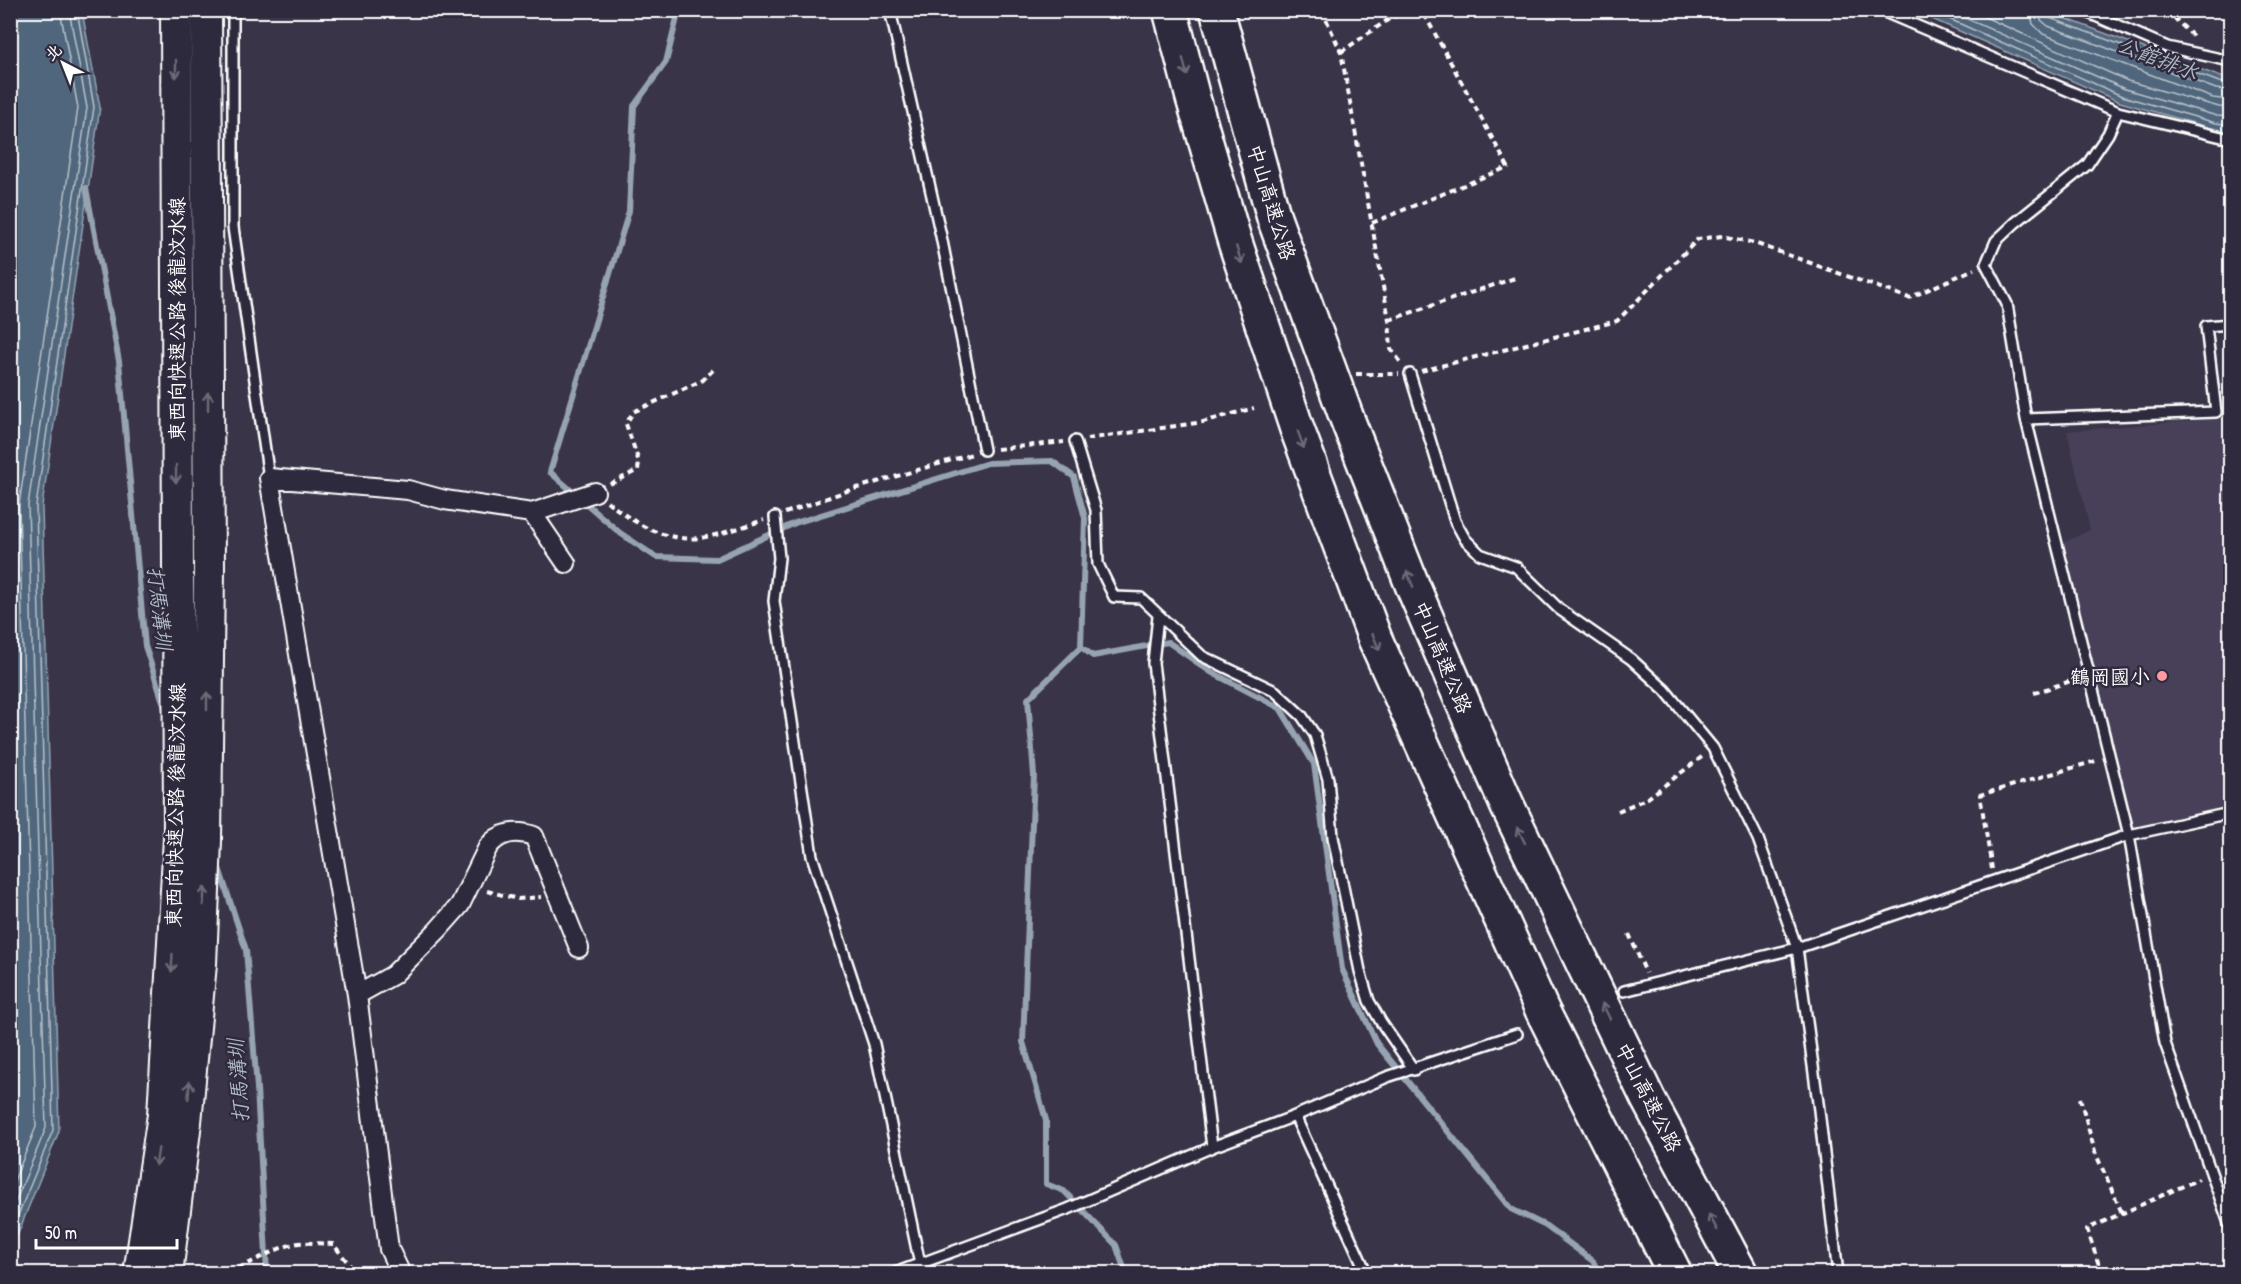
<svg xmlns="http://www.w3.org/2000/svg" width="2241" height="1284" font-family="'Patrick Hand','LXGW WenKai TC',sans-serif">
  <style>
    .built { fill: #474058 }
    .water { fill: #50667c; stroke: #96a3b0; stroke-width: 1.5 }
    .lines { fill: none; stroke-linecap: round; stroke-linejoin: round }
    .shore { stroke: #b9c2cb; stroke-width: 1.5 }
    .stream { stroke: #96a3b0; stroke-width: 6 }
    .service-casing { stroke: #fff; stroke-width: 14 }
    .minor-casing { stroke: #fff; stroke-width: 22 }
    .trunk-casing { stroke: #fff; stroke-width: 34 }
    .motorway-casing { stroke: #fff; stroke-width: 38 }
    .path { stroke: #fff; stroke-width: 4; stroke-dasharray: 6 4.5; stroke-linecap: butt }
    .service { stroke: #2f2a3d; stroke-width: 9 }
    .minor { stroke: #2f2a3d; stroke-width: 18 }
    .trunk { stroke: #2f2a3d; stroke-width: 30 }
    .motorway { stroke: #2f2a3d; stroke-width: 33 }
    .oneway { stroke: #6d6a77 }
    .poi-dot { fill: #ff9aa2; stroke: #2f2a3d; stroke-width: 2 }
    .labels { text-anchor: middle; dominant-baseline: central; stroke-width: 5; stroke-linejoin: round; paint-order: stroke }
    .street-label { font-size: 20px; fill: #fff; stroke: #2f2a3d }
    .poi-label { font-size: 20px; fill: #fff; stroke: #2f2a3d; text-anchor: end }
    .water-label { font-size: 21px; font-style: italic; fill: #b0bac4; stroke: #2f2a3d }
  </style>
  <rect width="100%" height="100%" fill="#3a3449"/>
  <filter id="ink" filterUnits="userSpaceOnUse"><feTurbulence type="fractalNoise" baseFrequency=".0167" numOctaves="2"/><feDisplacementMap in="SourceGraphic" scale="12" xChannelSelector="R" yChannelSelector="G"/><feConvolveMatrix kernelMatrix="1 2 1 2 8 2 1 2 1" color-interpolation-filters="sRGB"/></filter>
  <g filter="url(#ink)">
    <path class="built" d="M2224 418 2230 427V807L2132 827 2059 545 2090 530 2067 431Z"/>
    <path class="water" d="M11 10 82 11 100 107 42 506 59 1131 11 1251Z
      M1914 11H2046L2221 77 2230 78V131L2215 129 2120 102Z"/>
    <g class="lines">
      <path class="shore" d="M1929 10 2122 96 2216 123 2230 125
        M1947 10 2125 89 2217 116 2230 117
        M1969 10 2128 81 2219 107 2230 108
        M2030 10 2033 24 2043 34 2213 98 2230 100
        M2039 10 2041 20 2048 26 2216 89 2230 91
        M2046 10 2050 18 2219 82 2230 84
        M10 1191 36 1127 19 505 78 108 60 10
        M10 1215 46 1128 28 505 87 108 69 10
        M10 1235 53 1130 36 506 94 107 77 10"/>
      <path class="stream" d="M679 10 666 62 634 106 629 211 550 472 620 533 656 557 717 559 795 523 988 463 1052 461 1074 477 1085 518 1081 647 1028 699 1034 775 1023 1042 1046 1120V1184L1064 1191 1116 1245 1126 1274
        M86 188 119 361 145 646 165 708
        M1081 647 1093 656 1168 642 1211 672 1280 708 1314 764 1342 969 1377 1044 1511 1209 1546 1226 1593 1261 1599 1274
        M218 865 246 950 257 1088 267 1274"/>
      <g class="service-casing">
        <path id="service" d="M233 10V227L269 478
          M890 10 941 236 984 450
          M1880 10 2118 112 2230 139
          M2082 10 2167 47 2230 61
          M2118 112 2108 134 2087 165 2015 223 1996 241 1986 264 2007 304 2026 419 2129 835 2165 1043 2230 1226
          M1410 374 1455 521 1465 539 1480 554 1516 567 1559 609 1631 659 1665 690 1713 748 1758 839 1797 948 1819 1110 1838 1274
          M2026 419 2216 412 2206 326 2230 324
          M1075 441 1096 510 1098 564 1114 597 1141 598 1202 656 1275 691 1302 716 1315 735 1328 779 1333 837 1360 971 1369 1001 1381 1022 1414 1070
          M775 517 779 558 774 601 812 856 874 1044 922 1274
          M1158 616 1153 663 1212 1147
          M1624 991 1797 948 2129 835 2230 813
          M1295 1116 1367 1274
          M892 1274 1068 1209 1212 1147 1295 1116 1387 1077 1517 1034"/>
      </g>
      <g class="minor-casing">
        <path id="minor" d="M532 513 595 492
          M357 995 393 975 437 931 460 905 488 847C499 832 517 830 534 836L579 948
          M401 1274 389 1249 357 995 269 478 408 490 445 500 532 513 566 563"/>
      </g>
      <g class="trunk-casing">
        <path id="trunk" d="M139 1274 163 1115 179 838 176 10
          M167 1274 186 1122 201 964 206 841 209 568 206 10"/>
      </g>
      <g class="motorway-casing">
        <path id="motorway" d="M1170 10 1193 98 1234 239 1297 429 1375 639 1543 1012 1675 1274
          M1217 10 1274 218 1346 416 1413 587 1507 805 1648 1099 1741 1274"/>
      </g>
      <path class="path" d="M1322 10 1341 52 1389 320 1391 349 1402 364
        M2166 10 2196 39
        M1341 52 1389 19 1409 10
        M1372 223 1508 167 1422 10
        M1389 320 1515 278
        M1421 371 1617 321 1698 239 1722 236 1754 243 1909 298 1974 269
        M1356 374H1399
        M1087 439 1203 422 1254 408
        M997 449 1064 442
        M610 484 638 470 639 462 626 424 633 412 703 380 714 369
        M607 501C633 523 665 542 700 538 721 535 744 526 764 520
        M785 513 850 490 972 454
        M2034 693 2077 679
        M1618 811 1648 798 1703 756
        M1992 869 1980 795 2099 760
        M487 891 518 899 541 897
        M1629 934 1646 973
        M2080 1098 2095 1152 2122 1213
        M218 1274C247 1269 270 1248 299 1243 309 1242 322 1244 333 1244L357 1274
        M2102 1274 2087 1229 2199 1179"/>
      <use href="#service" class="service"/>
      <use href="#minor" class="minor"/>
      <use href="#trunk" class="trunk"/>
      <use href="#motorway" class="motorway"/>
    </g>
    <defs><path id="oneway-shaft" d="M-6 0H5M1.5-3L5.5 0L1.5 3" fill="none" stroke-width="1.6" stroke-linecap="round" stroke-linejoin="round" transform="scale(1.5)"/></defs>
    <g class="oneway">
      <use href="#oneway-shaft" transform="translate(1185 67) rotate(76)"/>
      <use href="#oneway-shaft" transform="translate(176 69) rotate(90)"/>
      <use href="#oneway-shaft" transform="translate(1239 255) rotate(72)"/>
      <use href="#oneway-shaft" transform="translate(208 401) rotate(-90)"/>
      <use href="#oneway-shaft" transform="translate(1301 440) rotate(70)"/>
      <use href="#oneway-shaft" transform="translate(176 474) rotate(90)"/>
      <use href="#oneway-shaft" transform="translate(1410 579) rotate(-112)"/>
      <use href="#oneway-shaft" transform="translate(1376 642) rotate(67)"/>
      <use href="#oneway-shaft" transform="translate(207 701) rotate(-90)"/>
      <use href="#oneway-shaft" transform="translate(1521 835) rotate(-116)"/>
      <use href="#oneway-shaft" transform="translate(204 896) rotate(-87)"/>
      <use href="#oneway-shaft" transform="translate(172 963) rotate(93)"/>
      <use href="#oneway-shaft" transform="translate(1606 1011) rotate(-116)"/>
      <use href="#oneway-shaft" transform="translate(189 1090) rotate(-85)"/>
      <use href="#oneway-shaft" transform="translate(157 1157) rotate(99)"/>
      <use href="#oneway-shaft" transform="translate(1713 1222) rotate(-118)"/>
    </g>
  </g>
  <circle class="poi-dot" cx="2162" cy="676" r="6"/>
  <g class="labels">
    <g class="street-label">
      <text transform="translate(1272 202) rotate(73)">中山高速公路</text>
      <text transform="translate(176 319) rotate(-90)">東西向快速公路 後龍汶水線</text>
      <text transform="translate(1443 657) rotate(67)">中山高速公路</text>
      <text transform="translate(175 805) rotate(-89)">東西向快速公路 後龍汶水線</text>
      <text transform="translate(1649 1097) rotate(63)">中山高速公路</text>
    </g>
    <g class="poi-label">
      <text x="2150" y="676">鶴岡國小</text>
    </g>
    <g class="water-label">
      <text transform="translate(2158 58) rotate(21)">公館排水</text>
      <text transform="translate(160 608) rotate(83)">打馬溝圳</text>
      <text transform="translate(238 1081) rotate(-94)">打馬溝圳</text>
    </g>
  </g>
  <rect width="2241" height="1284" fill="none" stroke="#2f2a3d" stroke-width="36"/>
  <rect x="18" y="18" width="2205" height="1248" fill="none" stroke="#fff" stroke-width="2" filter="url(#ink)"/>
  <g transform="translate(63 63) rotate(318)" stroke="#2f2a3d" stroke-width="4.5" paint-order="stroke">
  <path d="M0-4.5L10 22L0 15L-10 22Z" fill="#ffffff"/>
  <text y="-9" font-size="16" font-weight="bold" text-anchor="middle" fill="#ffffff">北</text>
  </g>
  <path d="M36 1239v9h141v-9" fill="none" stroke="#ffffff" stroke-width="3"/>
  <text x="45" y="1239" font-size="18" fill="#ffffff" stroke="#2f2a3d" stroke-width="4.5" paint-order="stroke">50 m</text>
</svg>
